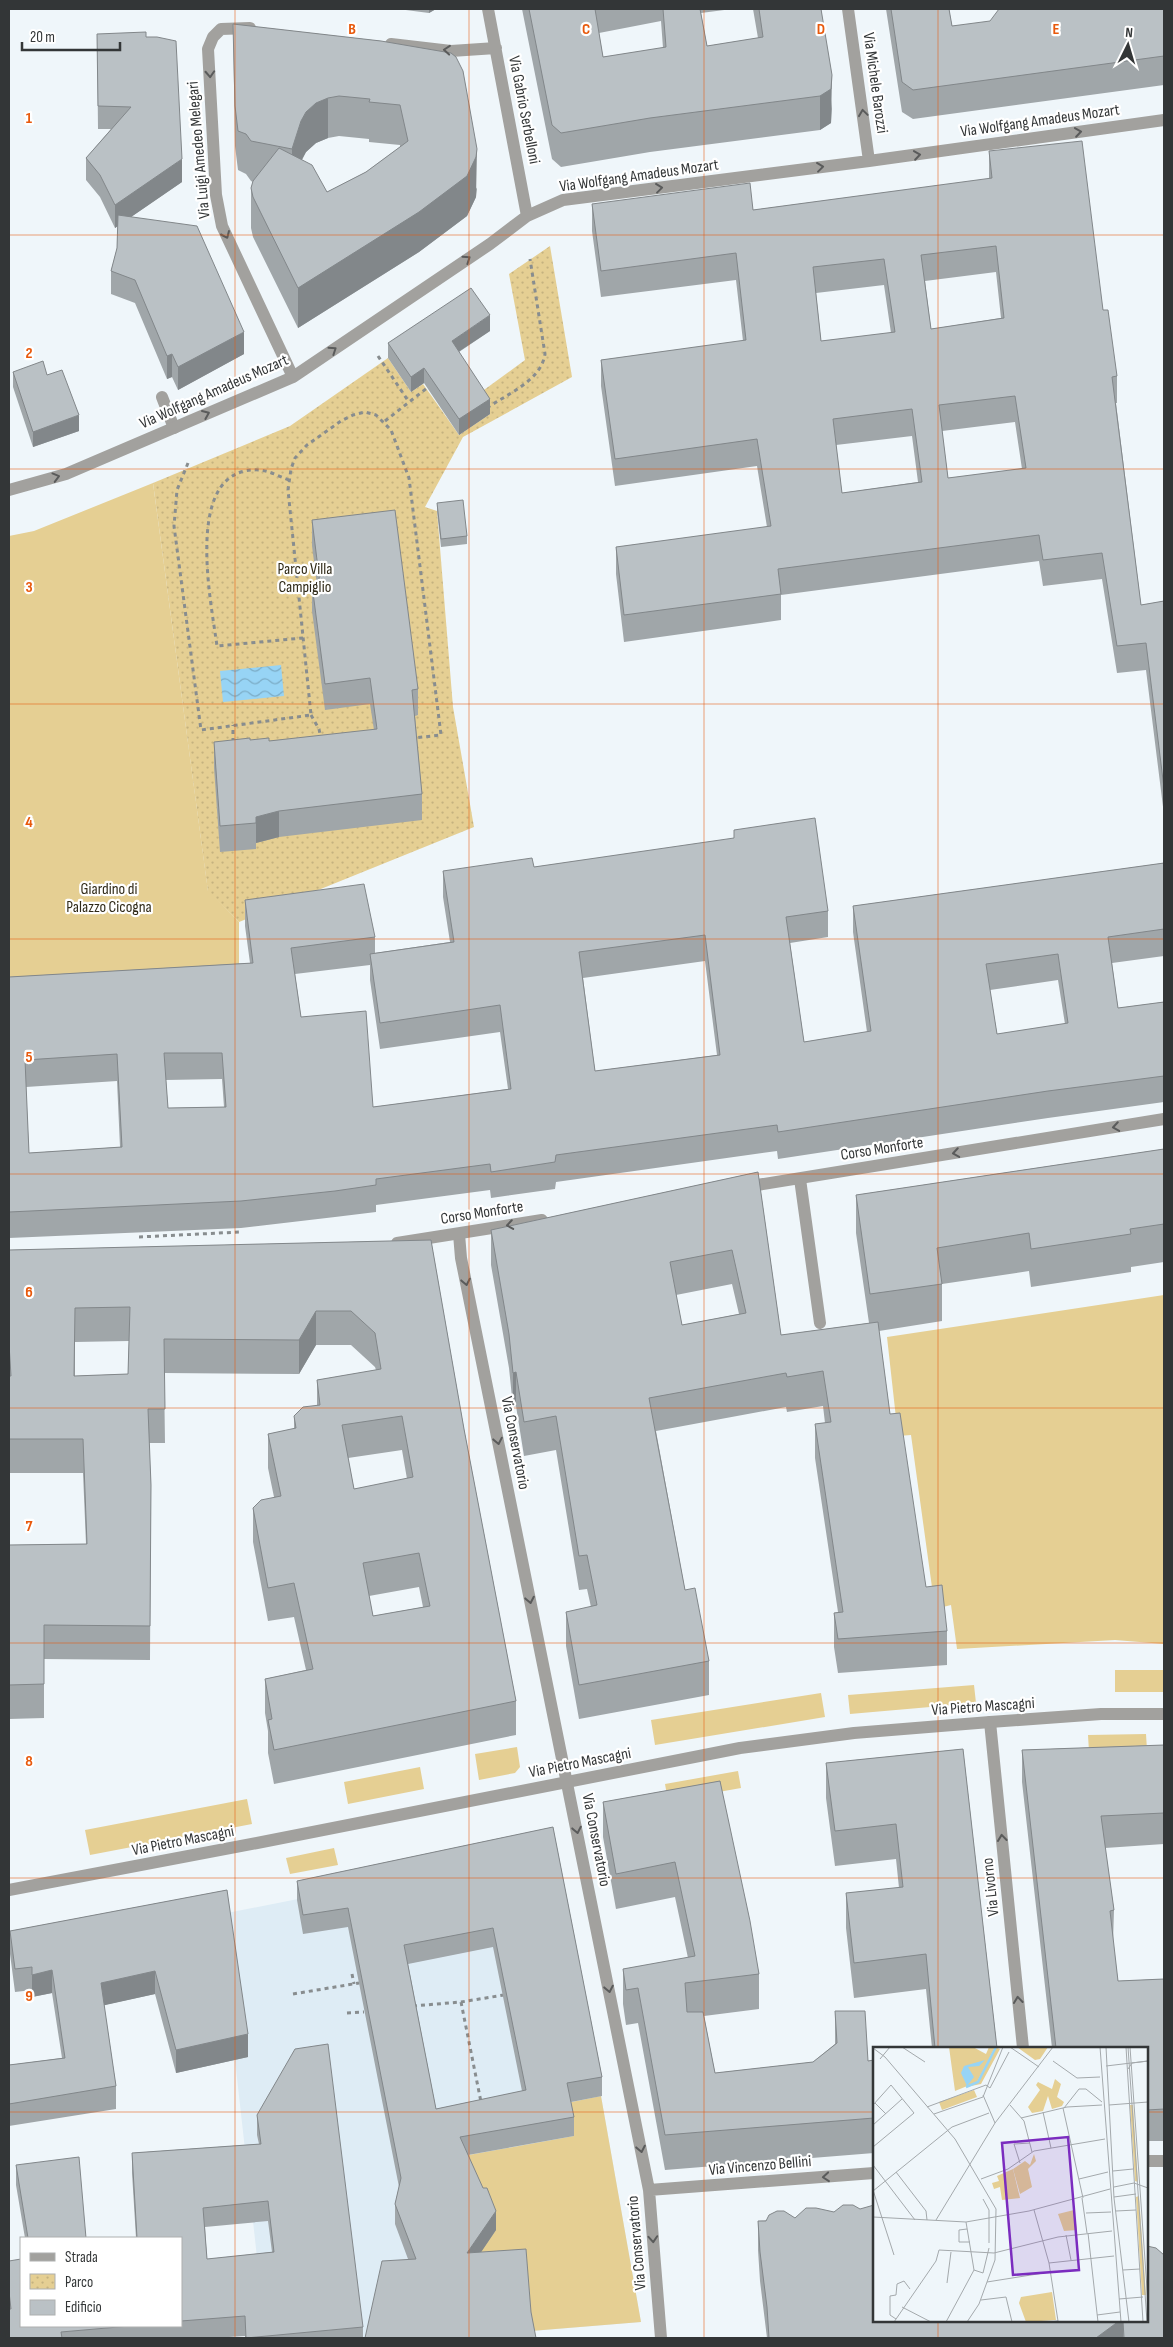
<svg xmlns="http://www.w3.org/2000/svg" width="1173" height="2347" font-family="'Sofia Sans Condensed',sans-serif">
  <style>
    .built { fill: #deecf5 }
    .park { fill: url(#park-dots) }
    .garden { fill: #e5cf93 }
    .water { fill: url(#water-waves) }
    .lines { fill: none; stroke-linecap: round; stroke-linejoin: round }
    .path { stroke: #888d8f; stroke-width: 3; stroke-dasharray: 4 4; stroke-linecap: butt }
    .service { stroke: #a2a19e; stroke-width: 12 }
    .minor { stroke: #a2a19e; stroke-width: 12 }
    .tertiary { stroke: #a2a19e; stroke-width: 12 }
    .wall { fill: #a0a6a9; fill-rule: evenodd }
    .shaded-wall { fill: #82878a }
    .building { fill: #bac1c5; stroke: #82878a; fill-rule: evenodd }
    .oneway { stroke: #5a5b5b }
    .grid { fill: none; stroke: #e8590c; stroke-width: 1; stroke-opacity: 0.55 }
    .labels { text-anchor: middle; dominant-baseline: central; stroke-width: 4.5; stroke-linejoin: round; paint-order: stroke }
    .street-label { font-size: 16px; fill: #333637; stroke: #fff }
    .park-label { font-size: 16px; fill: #2f2917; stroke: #fff }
    .inset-river { fill: none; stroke: #97d4f5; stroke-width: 2.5 }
    .inset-road { fill: none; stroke: #a4a9ac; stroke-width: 1 }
    .view { fill: #7b2cbf; fill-opacity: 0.15; stroke: #7b2cbf; stroke-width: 2.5 }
    .inset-edge { fill: none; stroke: #333637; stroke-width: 2.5 }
    .grid-label { font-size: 16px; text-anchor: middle; font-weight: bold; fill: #e8590c; stroke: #fff; stroke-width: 4.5; stroke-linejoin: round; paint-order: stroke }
  </style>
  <defs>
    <pattern id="park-dots" width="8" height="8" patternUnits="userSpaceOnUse" patternTransform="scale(1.25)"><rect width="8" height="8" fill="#e5cf93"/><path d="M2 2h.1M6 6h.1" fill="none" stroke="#c5b27f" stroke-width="1.8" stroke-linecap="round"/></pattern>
    <pattern id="water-waves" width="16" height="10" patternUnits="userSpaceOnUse" patternTransform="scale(1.25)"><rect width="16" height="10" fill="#97d4f5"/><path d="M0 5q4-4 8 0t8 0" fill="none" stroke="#7cadc7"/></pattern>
  </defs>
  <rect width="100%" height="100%" fill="#eff6fa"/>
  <path class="built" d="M388 1881 579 1983 601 2096 641 2322 532 2331 506 2338H266L235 2060 248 2057 227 1913Z"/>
  <path class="park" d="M550 246 572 377 463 437 425 507 437 511 453 707 474 827 239 922 208 892 153 483 290 426 388 358 411 392 423 384 459 435 490 414 477 395 525 360 509 274Z"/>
  <path class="garden" d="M153 483 208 891 239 922V983L9 1003V536L34 531Z
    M1164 1295V1644L1115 1640 957 1649 951 1605 935 1609 911 1435 898 1436 887 1337Z
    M1115 1670H1164V1692H1115Z
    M974 1685 976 1703 850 1714 848 1695Z
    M821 1693 825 1717 655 1745 651 1720Z
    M1146 1734 1147 1750 1089 1752 1088 1735Z
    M517 1747 520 1767 515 1773 479 1780 475 1754Z
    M420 1767 424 1789 348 1804 344 1782Z
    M738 1771 741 1788 668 1801 665 1784Z
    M247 1799 252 1824 90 1855 85 1830Z
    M334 1848 338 1865 290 1874 286 1858Z
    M601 2096 641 2322 531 2331 466 2273 458 2157 574 2136 567 2103Z"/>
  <path class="water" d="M281 665 284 696 223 702 220 671Z"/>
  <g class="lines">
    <path class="path" d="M378 356 409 402
      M487 408C507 394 541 381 545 354L530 259
      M385 421 427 388
      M188 463 177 490 174 526 201 730 311 715 288 490 291 469 295 458 307 445 341 421 353 415 365 412 376 415 391 430 409 478 441 735 414 738
      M289 480C280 477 270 471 260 470 182 465 211 601 217 646L303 638
      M311 715 319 729 321 739
      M233 742V725
      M139 1237 240 1232
      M352 1974 354 1984
      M293 1994 359 1983
      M461 2002 481 2102
      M413 2006 461 2002 504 1995
      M347 2013 364 2012"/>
    <path class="service" d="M162 397 174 428
      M800 1179 820 1323"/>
    <path class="minor" d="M488 9 527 216
      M848 9 869 161
      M250 28 221 29 213 37 208 49 216 195 222 226 293 377
      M391 44 451 51 496 48
      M9 490 66 474 293 377 490 244 527 216 563 200 869 161 1164 120
      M459 1234 461 1258 649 2190 661 2338
      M990 1722 1023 2048
      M1147 2161H1164
      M649 2190 874 2173"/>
    <path class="tertiary" d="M745 1187 1164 1119
      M397 1243 542 1220
      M9 1890 257 1843 740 1748 854 1733 990 1722 1101 1714H1164"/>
  </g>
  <path class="wall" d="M398 9H436L429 13Z
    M522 9H732L701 13 707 46 758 38 753 9H821L832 109 831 123 820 130 650 152 561 167 552 159ZM661 21 663 48 603 57 599 33Z
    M886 9H949L952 26 1164 9V85L913 119 902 112Z
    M233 24 381 41 477 189 476 197 467 216 419 252 298 328 253 237 251 228V188L253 182 251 181 246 174 238 170 235 146ZM339 136 369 139V142L400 145V147L366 172 327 192 302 160 306 152 316 143 328 138Z
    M97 34 146 37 182 182 131 217 244 354 178 390 172 377 167 379 135 303 111 294V271L117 248 118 226 115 228 100 197 86 180V158L111 129H98Z
    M989 151 1103 310 1117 376V403H1116L1141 605 1164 601V815L1146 670 1117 673 1102 579 1043 586 1039 561 781 595V620L624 642 616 574V547L767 527 757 466 615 486 601 386V360L743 341 736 280 601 297 592 231V204L753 210 989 179ZM996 272 1001 318 931 329 925 281ZM884 285 891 333 821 341 816 293ZM1015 422 1022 469 948 478 942 431ZM912 436 918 482 842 493 836 445Z
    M490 331 459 352 490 414 459 435 424 383 411 392 388 358V343Z
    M13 372 47 375 79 431 33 447 13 387Z
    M437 503 467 536V544L441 547 437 511Z
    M312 520 418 689V715L415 716 422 794V820L279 837 256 843V849L220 852 214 768V742L250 740 269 741 374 730 370 704 325 710 312 611V585H317L312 546Z
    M734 830 828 911V937L790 943 804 1042 867 1032 853 932V906L1164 863V956L1112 963 1118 1008 1164 1002V1102L1048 1118 778 1159 777 1151 556 1182 555 1189 491 1198 490 1190 376 1205V1212L335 1217 241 1228 9 1238V977L250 963 245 926V900L375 937V953L450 942 443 897V871L534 867 734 839ZM705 961 717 1055 595 1071 583 978ZM370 965V980L380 1049 500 1032 508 1089 373 1107 301 1017 295 974ZM1058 980 1065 1024 997 1034 990 990ZM222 1079 224 1107 168 1108 166 1080ZM117 1081 120 1147 29 1153 26 1087Z
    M1164 1149V1262L1131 1267V1272L1031 1287 1029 1271 942 1284V1321L879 1331 890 1414 926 1587 947 1631V1665L838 1673 834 1647V1613L838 1612 815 1458V1424L825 1423 823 1406 787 1412 786 1407 656 1431 685 1590 709 1661V1695L579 1719 566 1646V1612L591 1607 587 1589 579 1590 556 1450 524 1456 516 1406 513 1407 509 1368 491 1265V1230L758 1172 781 1335 869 1323 856 1233V1195ZM732 1284 739 1314 682 1325 676 1295Z
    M431 1240 464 1429 516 1701V1735L274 1784 268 1753V1731L265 1713V1679L306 1670 294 1617 268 1621 253 1542V1508L274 1497 268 1468V1434L294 1429V1416L317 1405V1380L376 1370 375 1367 351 1345H316L299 1374 164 1373 165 1443H149L151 1485 150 1660 44 1659V1718L9 1719V1545L86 1544 83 1473H9V1250ZM129 1341 128 1374 75 1376V1342ZM402 1450 407 1479 354 1489 348 1458ZM419 1587 423 1607 373 1616 369 1596Z
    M1164 1745V1844L1105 1848 1114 1910 1113 1942 1118 1981 1164 1979V2141H1147V2048H1052L1022 1782V1750Z
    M963 1749 997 2048H932L926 1989 854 1998 846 1928V1893L899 1888 896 1859 835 1866 826 1798V1763Z
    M720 1781 759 1974V2009L704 2016 715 2073 813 2062 835 2044V2011L868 2061 874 2060V2153L665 2170 638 2023 626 2025 623 2004V1969L688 1958 675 1897 616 1909 603 1837V1802Z
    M553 1827 602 2077V2096L571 2102 574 2117V2136L468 2155 496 2230 481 2252 531 2312 408 2259 395 2224V2204L399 2187 348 1927 303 1934 297 1900V1881ZM493 1947 522 2091 436 2109 408 1964Z
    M227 1890 248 2057 176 2073 155 1994 104 2005 116 2086V2109L9 2126V2065L62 2058 52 1993 32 1997V1990L15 1992 10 1954V1931Z
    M257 2115 363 2327V2338H245V2336L213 2338H9V2261L21 2326H181V2238H136L132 2173V2153L259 2144 257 2135ZM268 2221 272 2252 207 2259 205 2227Z
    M16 2165 86 2238H25L16 2185Z
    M860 2209 1147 2321 1164 2338H767L760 2281 758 2250V2221L795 2218Z"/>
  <path class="shaded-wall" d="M429 9H436L429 13Z
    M832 75 831 123 820 130V96Z
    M328 98V138L316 143 306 152 301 161 292 189V149L301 121 306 112 316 103Z
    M477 149 476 197 467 216 419 252 298 328V288Z
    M182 159V182L115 228V205Z
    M490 315V331L452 356V341Z
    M244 332V354L178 390V367Z
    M172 354V377L167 379V356Z
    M424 368V383L411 392V377Z
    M490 399V414L459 435V419Z
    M79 415V431L33 447V432Z
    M279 811V837L256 843V817Z
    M316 1311V1345L299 1374V1340Z
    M516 1372V1406L513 1407V1373Z
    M52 1970V1993L32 1997V1975Z
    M155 1971V1994L101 2006V1983Z
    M248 2034V2057L176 2073V2050Z
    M496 2211V2230L467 2273V2253Z
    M1119 2321H1123V2338H1096Z"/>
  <path class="building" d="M529 9H595L603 57 666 47 663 9H700L707 46 763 37 759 9H821L832 75 831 89 820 96 650 118 561 133 552 125Z
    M891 9H949L952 26 990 21 999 9H1164V56L913 90 902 82Z
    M233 24 381 41 451 53 456 57 463 71 477 149 476 157 467 176 419 212 298 288 253 197 251 188 253 181 279 148 312 165 327 192 366 172 408 141 400 105 369 102 370 99 339 96 328 98 316 103 306 112 301 121 292 149 251 141 246 134 238 131 235 106Z
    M146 32V37H157L176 41 182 159 115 205 100 175 86 158 131 107 98 106 97 34Z
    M1082 141 1103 310H1108L1117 376 1112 377 1141 605 1164 601V788L1146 643 1117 646 1102 553 1043 560 1039 535 778 569 781 594 624 615 616 547 771 526 757 439 615 459 601 360 746 340 736 253 601 271 592 204 750 183 753 210 992 178 989 151ZM996 246 1004 318 931 329 921 255ZM884 259 895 332 821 341 813 267ZM1015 396 1026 468 948 478 939 405ZM912 409 922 482 842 493 833 419Z
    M118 215 197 226 244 332 178 367 172 354 167 356 135 280 111 271 117 248Z
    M471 288 490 315 452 341 490 399 459 419 424 368 411 377 388 343Z
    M43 361 47 375 62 370 79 415 33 432 13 372Z
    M463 500 467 536 441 539 437 503Z
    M395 510 418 689 412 690 422 794 279 811 256 817V823L220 826 214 742 250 738V740L269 738V741L377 729 370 678 325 684 312 585 320 584 312 520Z
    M815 818 828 911 786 917 804 1042 871 1031 853 906 1164 863V929L1108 937 1118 1008 1164 1002V1076L1048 1091 778 1132 777 1125 556 1155 555 1162 491 1172 490 1164 376 1179V1185L335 1191 241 1201 9 1212V977L253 963 245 900 364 884 375 937 291 948 301 1017 366 1011 373 1107 511 1089 500 1005 380 1023 370 954 454 942 443 871 532 858 534 867 734 838V830ZM705 935 720 1055 595 1071 579 952ZM1058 954 1068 1023 997 1034 986 964ZM164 1053H222L226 1107 168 1108ZM117 1054 122 1147 29 1153 25 1060Z
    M1164 1149V1224L1130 1229 1131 1234 1031 1249 1029 1233 937 1248 942 1284 870 1294 856 1195Z
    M758 1172 781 1335 878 1322 890 1414 900 1413 926 1587 942 1585 947 1631 838 1639 834 1613 843 1612 815 1424 831 1422 823 1371 787 1377 786 1373 649 1398 685 1590 695 1588 709 1661 579 1685 566 1612 597 1605 587 1555 579 1556 556 1416 524 1422 516 1372 513 1373 509 1334 491 1230ZM732 1250 746 1313 682 1325 670 1262Z
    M431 1240 464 1429 516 1701 274 1750 268 1720 272 1719 265 1679 313 1669 294 1583 268 1588 253 1508 261 1500 281 1496 268 1434 296 1428 294 1416 303 1407 320 1405 317 1380 381 1369 375 1333 351 1311H316L299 1340 164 1339 165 1409H148L151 1485 150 1626 44 1625V1684L9 1685V1545L87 1544 83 1439H9V1376H11L9 1344V1250ZM130 1307 128 1374 74 1376 75 1308ZM402 1416 413 1477 354 1489 342 1425ZM419 1553 430 1606 373 1616 363 1563Z
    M1164 1745V1813L1101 1816 1114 1910 1110 1911 1118 1981 1164 1979V2109L1147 2110V2048H1056L1022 1750Z
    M963 1749 997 2048H935L926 1954 854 1963 846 1893 903 1887 896 1824 835 1831 826 1763Z
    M720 1781 750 1921 759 1974 685 1983 687 2012H703L715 2073 813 2062 837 2043 835 2011H865L868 2061 874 2060V2118L665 2135 638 1988 626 1990 623 1969 695 1956 675 1862 616 1874 603 1802Z
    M553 1827 602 2077 567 2083 574 2117 460 2137 483 2188H487L496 2211 467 2253 526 2249 531 2312 536 2338H365L382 2261 416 2259 395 2204 401 2178 348 1908 303 1915 297 1881ZM493 1928 526 2090 436 2109 404 1945Z
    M227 1890 248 2034 176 2050 155 1971 101 1983 116 2086 9 2104V2065L65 2058 52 1970 32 1975V1967L15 1969 10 1931Z
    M328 2044 363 2327 246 2338 245 2316 181 2321V2238H137L132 2153 261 2144 257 2115 295 2049ZM268 2201 274 2252 207 2259 203 2208Z
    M79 2157 86 2238H28L16 2165Z
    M843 2205H853L860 2209 874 2205V2321H1119L1096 2338H769L767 2307 760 2252 758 2221H766L769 2215 777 2211H784L795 2218 806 2208H816L834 2212Z
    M1147 2246 1156 2248 1164 2255V2338H1124L1123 2321H1147Z
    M21 2259V2326H130L61 2332 62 2338H9V2309H11L9 2292V2261Z"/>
  <defs><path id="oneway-chevron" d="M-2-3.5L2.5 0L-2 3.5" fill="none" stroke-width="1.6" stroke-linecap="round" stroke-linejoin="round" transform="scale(1.25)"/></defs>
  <g class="oneway">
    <use href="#oneway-chevron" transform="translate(447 50) rotate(-175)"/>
    <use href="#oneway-chevron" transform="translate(210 74) rotate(87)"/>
    <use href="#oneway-chevron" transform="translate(863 113) rotate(-98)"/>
    <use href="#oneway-chevron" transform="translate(1078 132) rotate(-8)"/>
    <use href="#oneway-chevron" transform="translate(917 155) rotate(-8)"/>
    <use href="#oneway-chevron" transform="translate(820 167) rotate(-7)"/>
    <use href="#oneway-chevron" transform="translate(659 188) rotate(-7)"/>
    <use href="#oneway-chevron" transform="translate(226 235) rotate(66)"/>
    <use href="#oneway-chevron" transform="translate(467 259) rotate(-34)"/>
    <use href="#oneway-chevron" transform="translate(333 350) rotate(-34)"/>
    <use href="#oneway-chevron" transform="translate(206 414) rotate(-23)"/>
    <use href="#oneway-chevron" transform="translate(56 477) rotate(-15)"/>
    <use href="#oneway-chevron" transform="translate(1116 1127) rotate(171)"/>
    <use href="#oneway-chevron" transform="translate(956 1153) rotate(171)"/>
    <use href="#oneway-chevron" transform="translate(510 1225) rotate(171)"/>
    <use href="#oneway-chevron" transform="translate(466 1282) rotate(79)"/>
    <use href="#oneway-chevron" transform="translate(498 1441) rotate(79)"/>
    <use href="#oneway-chevron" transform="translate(530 1600) rotate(79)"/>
    <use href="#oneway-chevron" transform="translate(577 1830) rotate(79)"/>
    <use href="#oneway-chevron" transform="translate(1002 1838) rotate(-96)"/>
    <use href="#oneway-chevron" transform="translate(609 1989) rotate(79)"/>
    <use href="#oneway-chevron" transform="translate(1018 2000) rotate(-96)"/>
    <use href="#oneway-chevron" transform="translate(641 2149) rotate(79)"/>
    <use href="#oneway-chevron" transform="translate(826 2177) rotate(175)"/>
    <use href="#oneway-chevron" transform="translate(653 2239) rotate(86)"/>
  </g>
  <path class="grid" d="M235 9V2338M469 9V2338M704 9V2338M938 9V2048M9 235H1164M9 469H1164M9 704H1164M9 939H1164M9 1174H1164M9 1408H1164M9 1643H1164M9 1878H1164M9 2112H874M1147 2112H1164M938 2321V2338"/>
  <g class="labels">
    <g class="street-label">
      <text transform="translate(875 83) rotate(82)">Via Michele Barozzi</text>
      <text transform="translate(524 110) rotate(79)">Via Gabrio Serbelloni</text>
      <text transform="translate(1040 121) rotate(-8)">Via Wolfgang Amadeus Mozart</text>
      <text transform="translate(199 150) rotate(-95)">Via Luigi Amedeo Melegari</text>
      <text transform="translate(639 176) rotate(-8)">Via Wolfgang Amadeus Mozart</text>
      <text transform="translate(214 392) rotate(-24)">Via Wolfgang Amadeus Mozart</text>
      <text transform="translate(882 1149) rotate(-9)">Corso Monforte</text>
      <text transform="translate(482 1213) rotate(-9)">Corso Monforte</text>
      <text transform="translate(515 1443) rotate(79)">Via Conservatorio</text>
      <text transform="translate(983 1707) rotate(-4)">Via Pietro Mascagni</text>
      <text transform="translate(580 1763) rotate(-11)">Via Pietro Mascagni</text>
      <text transform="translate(596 1840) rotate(79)">Via Conservatorio</text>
      <text transform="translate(183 1841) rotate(-11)">Via Pietro Mascagni</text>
      <text transform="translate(991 1887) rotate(-96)">Via Livorno</text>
      <text transform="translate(760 2166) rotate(-5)">Via Vincenzo Bellini</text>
      <text transform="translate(637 2243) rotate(-95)">Via Conservatorio</text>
    </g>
    <g class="park-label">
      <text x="305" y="569">Parco Villa<tspan x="305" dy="18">Campiglio</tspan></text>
      <text x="109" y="889">Giardino di<tspan x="109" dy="18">Palazzo Cicogna</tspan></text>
    </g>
  </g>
  <g transform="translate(873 2047)">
    <rect width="275" height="275" fill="#eff6fa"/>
    <path d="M122 0 127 2 108 37 93 40 104 35ZM257 58H260L265 135 262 134ZM266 149 273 248H269L263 150Z" fill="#e5cf93"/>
    <path d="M76 0H100L113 7 116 0H122L104 35 82 44ZM144 0H175L167 12 162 13ZM101 43 104 50 69 63 66 55ZM161 107 163 114 155 122 159 140 147 147 140 122 152 114 157 118Z" fill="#e5cf93"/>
    <path d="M182 32 188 37 184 50 191 55 189 59 179 62 175 49 170 64 159 66 155 60 167 43 163 38 165 35 179 42ZM140 122 147 151 129 153 127 140 121 142 119 136 126 134 124 129ZM201 163 204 183 191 184 185 167ZM179 245 183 273 153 275 146 256 148 250Z" fill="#e5cf93"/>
    <path d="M112 13 106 19 95 20 101 30 94 39 88 26 91 19Z" fill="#97d4f5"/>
    <path class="inset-river" d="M93 40 105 35 123 0"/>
    <path class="inset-road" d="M29 0 52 15M137 0 166 20M227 0 248 275M233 0 241 151 256 275M253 0 270 275M255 0 274 275M257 0 275 256M0 1 12 10 82 92 123 162 122 213 106 257 94 275M7 12 17 0M180 14 204 31 227 30M233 19 275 14M255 22 259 16 275 14M113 38 117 41 136 5M110 48 122 76M110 50 130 0M2 56 13 67M0 58 18 38 41 66 0 100M137 58 151 74 159 105M236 58 275 55M54 60 113 38M190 61 210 151M191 61 206 42H213L229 55M170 65 178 101M61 67 110 50M148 71 194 60 229 58M0 78 29 52M147 116 141 97 157 96M0 118 42 173M240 124 260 122M23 125 53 164 54 173M108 132 135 122 161 104 232 92M206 132 235 125M241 140 261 136 275 141M0 143 21 208M0 144 79 80 116 66M241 150 263 147M209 151 214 186M110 152 116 163V196M161 163 176 216 185 274 176 275M243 164 263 163M213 166 238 165M0 170 93 175 156 164 237 142M63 173 122 76 180 0M94 182 86 183V195H97M215 186 225 275M193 188 198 213M176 216 241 209M101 223 110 226 116 201M250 223 267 222M114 235 177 225M74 236 78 205M246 252 270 250M108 253 133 250 139 275M29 260 58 275M224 268 247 265M23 272 17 268V249L23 248 24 237 31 234 37 242M21 275 63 214 66 203 121 206 185 190 239 184M73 275 101 223 93 175"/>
    <path class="view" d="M195 90 206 223 140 228 129 96Z"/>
    <rect width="275" height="275" class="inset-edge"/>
  </g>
  <g class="grid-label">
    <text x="352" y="34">B</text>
    <text x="586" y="34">C</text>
    <text x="821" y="34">D</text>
    <text x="1056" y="34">E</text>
    <text x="29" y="123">1</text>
    <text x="29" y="358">2</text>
    <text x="29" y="592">3</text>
    <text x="29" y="827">4</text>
    <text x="29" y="1062">5</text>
    <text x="29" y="1297">6</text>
    <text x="29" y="1531">7</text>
    <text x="29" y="1766">8</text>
    <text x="29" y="2001">9</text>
  </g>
  <rect width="1173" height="2347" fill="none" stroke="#333637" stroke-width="20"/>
  <rect x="20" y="2237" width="162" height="90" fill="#ffffff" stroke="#adafaf"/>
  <rect x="30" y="2253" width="25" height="8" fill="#a2a19e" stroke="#adafaf"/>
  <text x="65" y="2262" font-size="15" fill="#333637">Strada</text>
  <rect x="30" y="2274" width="25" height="15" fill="url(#park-dots)" stroke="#adafaf"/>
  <text x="65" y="2287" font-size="15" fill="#333637">Parco</text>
  <rect x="30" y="2300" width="25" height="15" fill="#bac1c5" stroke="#adafaf"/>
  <text x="65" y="2312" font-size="15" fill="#333637">Edificio</text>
  <g transform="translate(1128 45) rotate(5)" stroke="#ffffff" stroke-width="4" paint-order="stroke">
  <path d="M0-4L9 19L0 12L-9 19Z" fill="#333637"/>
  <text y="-8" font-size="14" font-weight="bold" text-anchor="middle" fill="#333637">N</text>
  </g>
  <path d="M22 42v8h98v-8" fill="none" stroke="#333637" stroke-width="2.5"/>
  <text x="30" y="42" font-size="15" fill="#333637" stroke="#ffffff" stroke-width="4" paint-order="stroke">20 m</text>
</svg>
